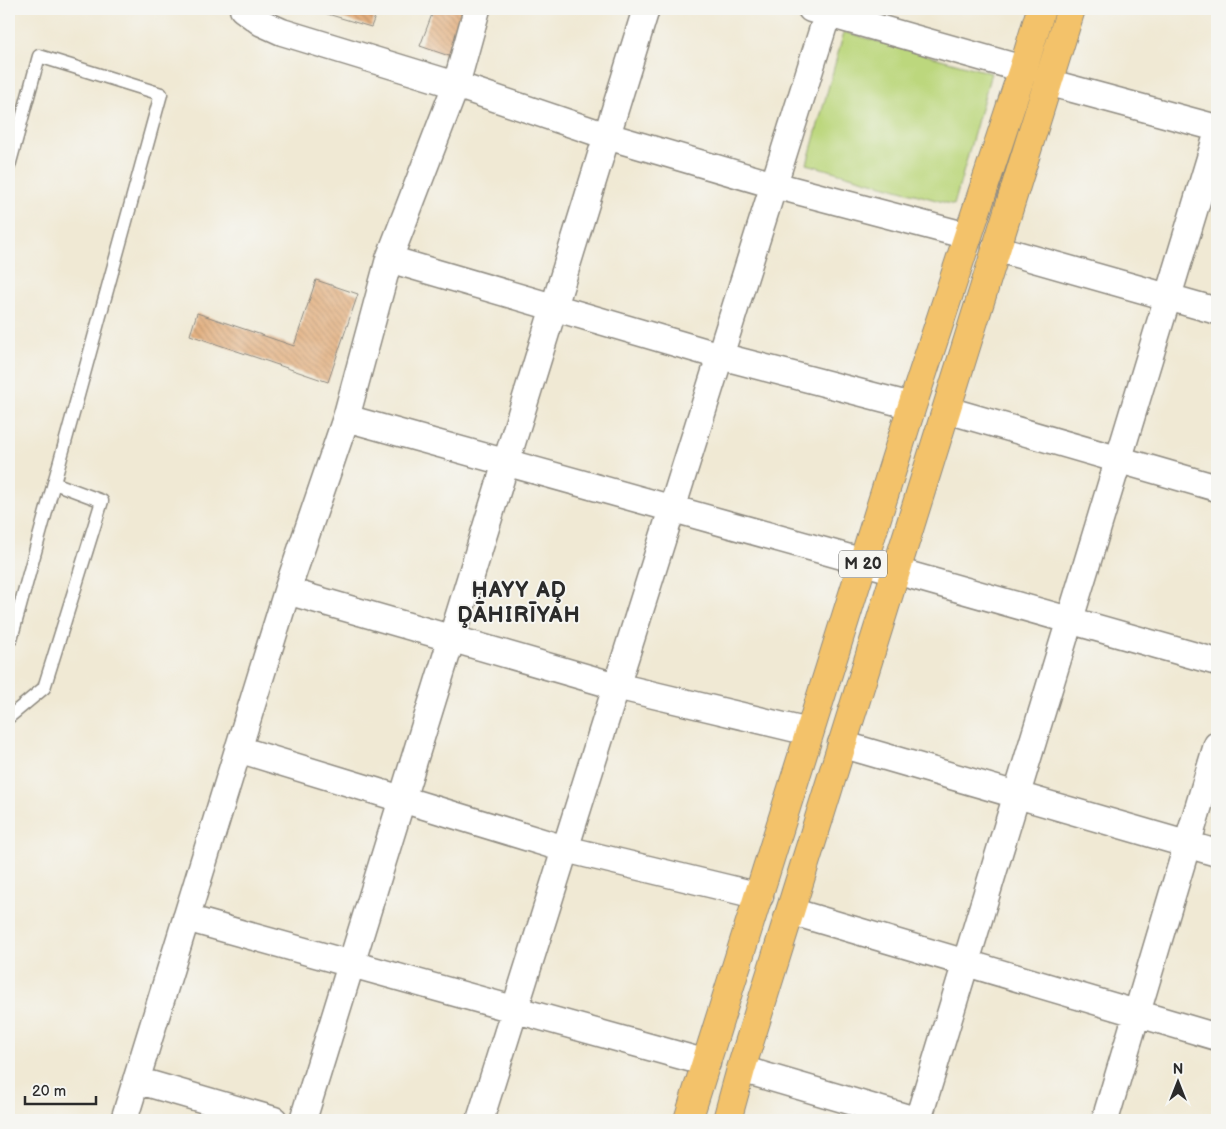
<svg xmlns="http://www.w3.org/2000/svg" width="1226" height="1129" font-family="'Balsamiq Sans',sans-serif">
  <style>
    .green { fill: #bcd77d; stroke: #748154 }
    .building { fill: url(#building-back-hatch) }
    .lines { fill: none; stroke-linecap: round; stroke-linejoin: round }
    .service-casing { stroke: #8e8a80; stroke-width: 15 }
    .minor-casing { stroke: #8e8a80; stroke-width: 29 }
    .primary-casing { stroke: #8e8a80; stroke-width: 30 }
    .service { stroke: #fff; stroke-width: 12 }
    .minor { stroke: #fff; stroke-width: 26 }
    .primary { stroke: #f3c26a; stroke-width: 28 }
    .labels { text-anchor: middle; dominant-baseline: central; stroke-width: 4; stroke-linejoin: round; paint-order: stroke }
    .shield { fill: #f6f6f2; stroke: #686867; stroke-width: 1 }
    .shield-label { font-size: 16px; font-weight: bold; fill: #2b2b2b }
    .district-label { font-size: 22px; font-weight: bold; letter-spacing: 1px; fill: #2b2b2b; stroke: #f6f6f2 }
  </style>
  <defs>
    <pattern id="building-back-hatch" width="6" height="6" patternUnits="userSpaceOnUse" patternTransform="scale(1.25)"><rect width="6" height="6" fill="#e3af7e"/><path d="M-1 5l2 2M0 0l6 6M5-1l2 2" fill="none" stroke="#b88f67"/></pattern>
  </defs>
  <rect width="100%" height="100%" fill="#f6f6f2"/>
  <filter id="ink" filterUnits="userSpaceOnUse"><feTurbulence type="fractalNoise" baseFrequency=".02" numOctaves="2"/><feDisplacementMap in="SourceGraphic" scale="10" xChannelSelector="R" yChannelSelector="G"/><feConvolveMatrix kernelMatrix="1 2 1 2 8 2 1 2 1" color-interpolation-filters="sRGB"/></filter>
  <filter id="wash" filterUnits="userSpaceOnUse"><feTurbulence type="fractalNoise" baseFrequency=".0096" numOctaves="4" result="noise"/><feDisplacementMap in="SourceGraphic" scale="20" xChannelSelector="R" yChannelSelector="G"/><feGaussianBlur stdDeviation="1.12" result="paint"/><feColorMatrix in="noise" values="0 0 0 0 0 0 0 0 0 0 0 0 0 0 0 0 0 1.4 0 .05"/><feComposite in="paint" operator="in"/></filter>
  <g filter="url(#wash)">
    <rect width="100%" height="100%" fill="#f0e9d4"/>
    <path class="green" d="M844 32 991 73 954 205 807 164Z"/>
    <g id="blocks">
      <path class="building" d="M311 9H378L371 27Z
        M434 9H471L455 58 420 46Z
        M316 280 358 294 328 382 190 335 197 313 294 346Z"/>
    </g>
  </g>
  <g filter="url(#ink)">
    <use href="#blocks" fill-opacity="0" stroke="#8e8a80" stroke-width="1"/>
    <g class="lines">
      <g class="service-casing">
        <path id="service" d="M9 166 39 56 161 94 11 639 9 638
          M9 717 44 688 102 501 54 483"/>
      </g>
      <g class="minor-casing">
        <path id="minor" d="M243 9 262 23 282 32 456 85 607 136 774 185 968 236
          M811 9 1023 69
          M1047 82 1217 128
          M995 248 1217 311
          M389 259 720 356 912 406
          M947 410 1217 488
          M346 418 864 562 1217 662
          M287 591 616 686 809 732
          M841 744 1217 853
          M238 749 565 849 760 896
          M790 911 1217 1037
          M186 918 707 1063
          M741 1069 915 1120
          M136 1080 274 1120
          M124 1120 287 591 346 418 389 259 456 85 477 9
          M303 1120 646 9
          M480 1120 829 9
          M918 1120 1217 135
          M1105 1120 1217 745"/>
      </g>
      <g class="primary-casing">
        <path id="primary" d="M688 1120 912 406 1023 69 1041 9
          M727 1120 741 1069 1071 9"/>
      </g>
      <use href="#service" class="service"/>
      <use href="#minor" class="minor"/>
      <use href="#primary" class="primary"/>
    </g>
  </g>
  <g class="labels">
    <rect class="shield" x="839" y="550.5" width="48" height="27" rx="4"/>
    <g class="shield-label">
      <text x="863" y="564">M 20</text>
    </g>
    <g class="district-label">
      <text x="519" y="590">ḨAYY AḐ<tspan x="519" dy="25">ḐĀHIRĪYAH</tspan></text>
    </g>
  </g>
  <rect width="1226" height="1129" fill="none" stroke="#f6f6f2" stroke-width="30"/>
  <g transform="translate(1178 1082)" stroke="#f6f6f2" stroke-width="4" paint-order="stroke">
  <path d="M0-4L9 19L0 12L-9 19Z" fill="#2b2b2b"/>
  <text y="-8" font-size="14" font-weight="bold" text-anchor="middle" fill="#2b2b2b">N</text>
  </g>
  <path d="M25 1096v8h71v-8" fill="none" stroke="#2b2b2b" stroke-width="2.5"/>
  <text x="32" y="1096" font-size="15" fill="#2b2b2b" stroke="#f6f6f2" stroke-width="4" paint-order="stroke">20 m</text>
</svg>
